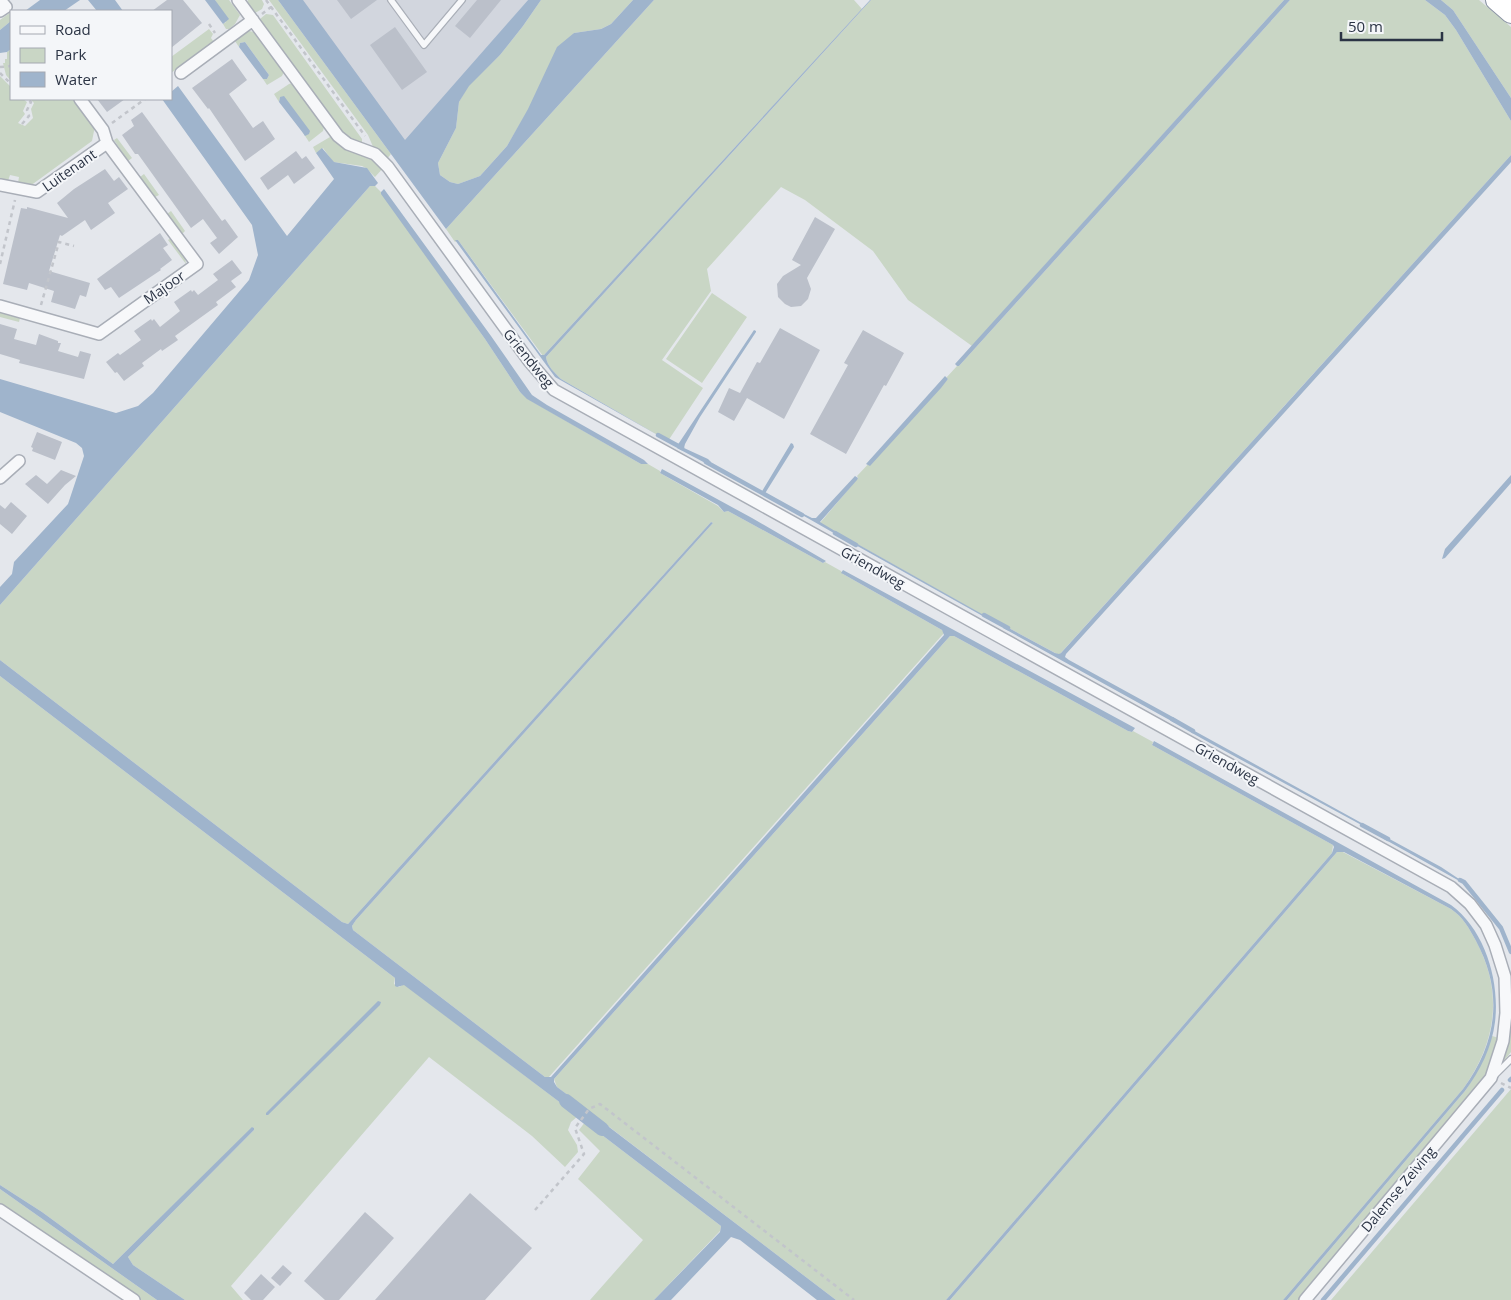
<svg xmlns="http://www.w3.org/2000/svg" width="1511" height="1300" font-family="'Open Sans',sans-serif">
  <style>
    .built { fill: #d2d6de }
    .green { fill: #c9d6c5 }
    .water { fill: #9fb4cc }
    .lines { fill: none; stroke-linecap: round; stroke-linejoin: round }
    .stream { stroke: #9fb4cc; stroke-width: 4.5 }
    .canal { stroke: #9fb4cc; stroke-width: 14 }
    .building { fill: #bbc0ca }
    .service-casing { stroke: #a9aeb7; stroke-width: 8 }
    .minor-casing { stroke: #a9aeb7; stroke-width: 14 }
    .motorway-casing { stroke: #8b94a3; stroke-width: 22 }
    .path { stroke: #c2c5cb; stroke-width: 2.5; stroke-dasharray: 4 4; stroke-linecap: butt }
    .service { stroke: #f7f8fa; stroke-width: 5.5 }
    .minor { stroke: #f7f8fa; stroke-width: 11 }
    .motorway { stroke: #fff; stroke-width: 20 }
    .labels { text-anchor: middle; dominant-baseline: central; stroke-width: 4; stroke-linejoin: round; paint-order: stroke }
    .street-label { font-size: 14px; fill: #2b3445; stroke: #f4f6f9 }
  </style>
  <rect width="100%" height="100%" fill="#e4e7ec"/>
  <path class="built" d="M294 0H528L403 145Z"/>
  <path class="green" d="M215 0H229L240 15 235 24 229 29H226L223 24 226 22Z
    M248 0H262L264 4 262 9 255 13 247 3Z
    M269 0H278L391 154 386 160 374 149 368 135Z
    M541 0H633L611 24 601 29 574 33 507 146 480 176 458 184 450 182 440 175 438 163 456 128 459 102 468 86 500 55 523 26Z
    M654 0H854L862 9 543 356 458 240 455 242 446 229Z
    M871 0H1284L972 346 908 300 873 251 805 200 781 187 707 269 711 291 662 360 703 388 668 441 561 379C555 373 547 366 546 357Z
    M1290 0H1425L1445 15 1456 30 1511 121V155L1059 655 1005 626 1004 627 820 523 858 478 857 476 948 379 946 378 957 366H959Z
    M1441 0H1479L1511 27V98L1453 10Z
    M11 12V21L0 30V20Z
    M266 14 273 15 362 139V145L345 138 262 24 260 19Z
    M209 29 213 34 211 38 214 42 171 73V57Z
    M249 31 254 32 284 72 282 76 267 85 263 79H267L269 75 245 42 240 43 239 47 235 41Z
    M11 49V81L6 75 3 63H5V59H7V52Z
    M0 76 11 87V99H23L27 102 23 111 25 114 18 123 25 126 33 118 31 109 34 103 30 99H76L95 126 92 141 30 186 18 183 19 177 10 175 8 181 0 179Z
    M292 83 324 127 323 131 309 142 280 97 279 102 274 94 289 84Z
    M330 137 371 156 384 167 375 177 366 168 362 166 333 162 323 148 316 153 313 147Z
    M117 138 132 158 128 161 114 140Z
    M144 174 159 195 155 197 140 177Z
    M370 186H375L381 192 485 339 520 392 528 399 641 464H648L660 471V473L718 506 724 512 728 511 823 563 825 562 841 571 843 574 942 630 944 633 548 1078 545 1077 353 930 352 926 356 920 713 523 711 522 348 924 342 922 0 660V605Z
    M171 211 185 231 182 234 167 214Z
    M171 238 185 257 186 264 168 240Z
    M712 293 747 317 702 383 666 359Z
    M0 312 20 318 19 322 0 317Z
    M950 636H954L1128 731 1132 732 1133 731 1153 742 1152 745 1333 845 1332 853 946 1300H836L557 1087 554 1079Z
    M0 676 395 978 394 984 399 987 404 984 578 1116 571 1122 568 1130 577 1145 578 1152 565 1167 532 1136 429 1057 231 1286 243 1300H185L133 1265 128 1257 254 1130 253 1127 113 1264 42 1212 0 1185Z
    M1341 851 1451 909C1463 917 1469 928 1476 941 1504 993 1496 1043 1463 1089L1283 1300H950L1337 852Z
    M1511 984V1052L1503 1062 1500 1060 1509 985Z
    M1492 1036 1499 1038 1484 1082 1299 1300H1287L1465 1091 1471 1082Z
    M1511 1089V1300H1331Z
    M585 1122 721 1226 720 1231 654 1300H590L643 1240 578 1179 600 1151 579 1130Z
    M0 1189 157 1300H140L0 1206Z"/>
  <path class="water" d="M40 0H80L64 11H25Z
    M88 0H115L123 11H97Z
    M205 0H215L229 19 223 24Z
    M278 0H303L405 140 528 0H541L523 26 500 55 469 86 459 102 456 128 438 163 440 175 450 182 458 184 480 176 507 146 528 109 557 47 574 33 601 29 611 24 633 0H654L446 229Z
    M870 0H871L546 357C547 366 555 373 561 379L663 438 555 377 455 240H458L541 355H544Z
    M1284 0H1290L959 366H957L955 364Z
    M1425 0H1441L1453 10 1511 98V121L1456 30 1445 15Z
    M11 21V49L7 52 0 53V30Z
    M245 42 269 75 267 79H263L239 47 240 43Z
    M178 86 287 236 334 179 316 153 322 148 334 162 367 168 378 183 375 186H370L0 605V587L12 574 14 562 68 504 84 456 82 448 76 443 0 412V379L116 413 138 406 153 393 249 280 258 255 252 225 162 99H171V92Z
    M284 96 310 131 309 134 305 136 303 133 279 102 280 97Z
    M1511 155V162L1066 654 1065 657 1069 660 1171 716 1177 720V723H1175L1003 628 1005 626 1055 653 1059 654 1061 653Z
    M384 189 491 336 532 395 547 405 644 460 648 464H641L527 399 520 392 485 339 381 194V192Z
    M754 330 756 331V332L700 417 685 444 684 448 708 459 711 462 709 465 677 448V446Z
    M945 376 948 379 941 388 870 466 866 464Z
    M791 443 793 444 794 447 764 495H763L761 493Z
    M662 469 752 518 826 561 823 563 728 511 724 512 718 505 660 473Z
    M1511 475V483L1445 558 1442 559 1445 549Z
    M855 476 858 478 857 480 820 522 840 534 839 536 797 512 798 511 812 518H816Z
    M711 522 713 523 356 920 352 926 353 930 545 1077H551L944 635 942 630 843 574 841 573 843 570 1135 728 1132 732 1128 731 954 636H950L554 1079V1082L557 1087 584 1107 578 1116 404 985 397 987 395 986V978L0 676V660L342 922 348 924Z
    M854 542 989 618 988 619 852 543Z
    M1191 729 1367 826V828L1210 743 1192 733 1190 731Z
    M1154 741 1451 905C1485 930 1500 981 1495 1022 1492 1047 1480 1071 1465 1091L1287 1300H1283L1463 1089C1497 1043 1504 993 1476 941 1469 928 1463 917 1451 909L1344 852H1337L950 1300H946L1332 853 1334 847 1333 845 1152 745Z
    M1384 836 1441 867 1465 883H1463L1384 839 1382 837Z
    M378 1001 381 1002 380 1005 268 1115H266V1113Z
    M592 1114 836 1300H817L740 1240 731 1237 671 1300H654L720 1232 721 1226 585 1122Z
    M252 1127 254 1128V1130L128 1257 133 1265 185 1300H157L0 1189V1185L42 1212 113 1264Z"/>
  <g class="lines">
    <path class="stream" d="M658 435 682 448
      M706 462 802 515
      M835 533 856 545
      M984 615 1008 628
      M1172 719 1193 731
      M1362 825 1388 839
      M1460 880 1464 882 1501 928 1511 952
      M1510 1080 1511 1079
      M1323 1300 1502 1090"/>
    <path class="canal" d="M566 1101 602 1129"/>
  </g>
  <path class="building" d="M167 0H183L202 23 171 48V11H152Z
    M337 0H377L351 19Z
    M477 0H501L470 38 455 26Z
    M395 27 427 72 402 90 370 45Z
    M232 59 247 80 229 94 253 128 263 121 275 139 245 161 209 108 208 109 192 88Z
    M97 99H125L107 112Z
    M142 112 222 221 225 219 238 237 219 254 210 243 217 238 203 219 191 228 138 154H135L122 135 134 126 131 120Z
    M296 151 302 159 306 156 315 168 294 184 288 175 268 190 260 178Z
    M105 169 114 181 119 177 128 189 108 203 115 213 91 230 85 220 62 236 60 235 49 271 90 283 86 297 80 295 75 309 51 302 54 291 29 283 27 290 3 284 21 208 27 209V207L68 218 57 203 74 189Z
    M815 217 835 229 807 278 811 289 808 299 801 306 791 307 785 304 778 297 777 284 783 276 801 265 792 260Z
    M160 233 168 245 163 248 172 260 160 269 161 270 119 298 111 287 105 290 97 279Z
    M232 260 242 273 231 281 236 287 216 302 218 305 175 336 178 340 162 351 161 349 142 363 144 366 124 381 117 372 115 373 106 362 118 353 120 355 141 340 134 331 151 319 152 321 154 319 160 327 180 311 174 302 191 290 192 292 194 290 198 295 218 280 213 274Z
    M0 324 17 329 14 339 36 345 39 334 58 341V343H61L58 351 78 357 80 351 91 354 84 379 19 363 20 360 0 354Z
    M780 328 820 350 784 419 747 398 734 421 718 412 729 388 740 393 757 362 760 363Z
    M863 330 904 353 886 386 884 385 846 454 810 434 848 365 844 363Z
    M37 432 62 442 55 460 32 451 33 448 31 447Z
    M61 470 76 476 65 485 48 504 25 484 36 475 47 484Z
    M11 502 27 516 12 534 0 524V505L5 509Z
    M470 1193 532 1248 485 1300H375Z
    M365 1212 394 1238 339 1300H325L304 1281Z
    M283 1265 292 1273 280 1286 271 1278Z
    M261 1274 275 1287 263 1300H251L244 1293Z"/>
  <g class="lines">
    <g class="service-casing">
      <path id="service" d="M391 0 424 45 462 0
        M1495 1075 1511 1059"/>
    </g>
    <g class="minor-casing">
      <path id="minor" d="M238 0 338 136 348 144 375 154 388 167 529 361 554 390 1451 887 1470 904 1486 925 1495 945 1505 977 1506 1013 1503 1041 1491 1078 1305 1300
        M0 11 6 7 0 0
        M181 73 253 20
        M0 185 37 192 107 143
        M0 306 99 334 197 264 107 143 103 130 80 99
        M0 478 19 461
        M0 1210 134 1300"/>
    </g>
    <g class="motorway-casing">
      <path id="motorway" d="M1496 0 1511 13"/>
    </g>
    <path class="path" d="M266 0 365 136
      M262 14 271 7
      M209 24 215 33
      M0 67 11 66
      M0 73 11 84
      M112 123 145 99
      M22 124 29 116 27 110 31 102 27 99
      M0 264 15 200
      M41 305 59 242 74 246
      M1501 1083 1511 1088
      M535 1210 584 1154 575 1128 589 1109 600 1104 854 1300"/>
    <use href="#service" class="service"/>
    <use href="#minor" class="minor"/>
    <use href="#motorway" class="motorway"/>
  </g>
  <g class="labels">
    <g class="street-label">
      <text transform="translate(69 170) rotate(-35)">Luitenant</text>
      <text transform="translate(164 287) rotate(-35)">Majoor</text>
      <text transform="translate(529 358) rotate(51)">Griendweg</text>
      <text transform="translate(873 567) rotate(29)">Griendweg</text>
      <text transform="translate(1227 763) rotate(29)">Griendweg</text>
      <text transform="translate(1398 1189) rotate(-50)">Dalemse Zeiving</text>
    </g>
  </g>
  <rect x="10" y="10" width="162" height="90" fill="#f4f6f9" stroke="#a4a8b1"/>
  <rect x="20" y="26" width="25" height="8" fill="#f7f8fa" stroke="#a4a8b1"/>
  <text x="55" y="35" font-size="15" fill="#2b3445">Road</text>
  <rect x="20" y="48" width="25" height="15" fill="#c9d6c5" stroke="#a4a8b1"/>
  <text x="55" y="60" font-size="15" fill="#2b3445">Park</text>
  <rect x="20" y="72" width="25" height="15" fill="#9fb4cc" stroke="#a4a8b1"/>
  <text x="55" y="85" font-size="15" fill="#2b3445">Water</text>
  <path d="M1341 32v8h101v-8" fill="none" stroke="#2b3445" stroke-width="2.5"/>
  <text x="1348" y="32" font-size="15" fill="#2b3445" stroke="#f4f6f9" stroke-width="4" paint-order="stroke">50 m</text>
</svg>
